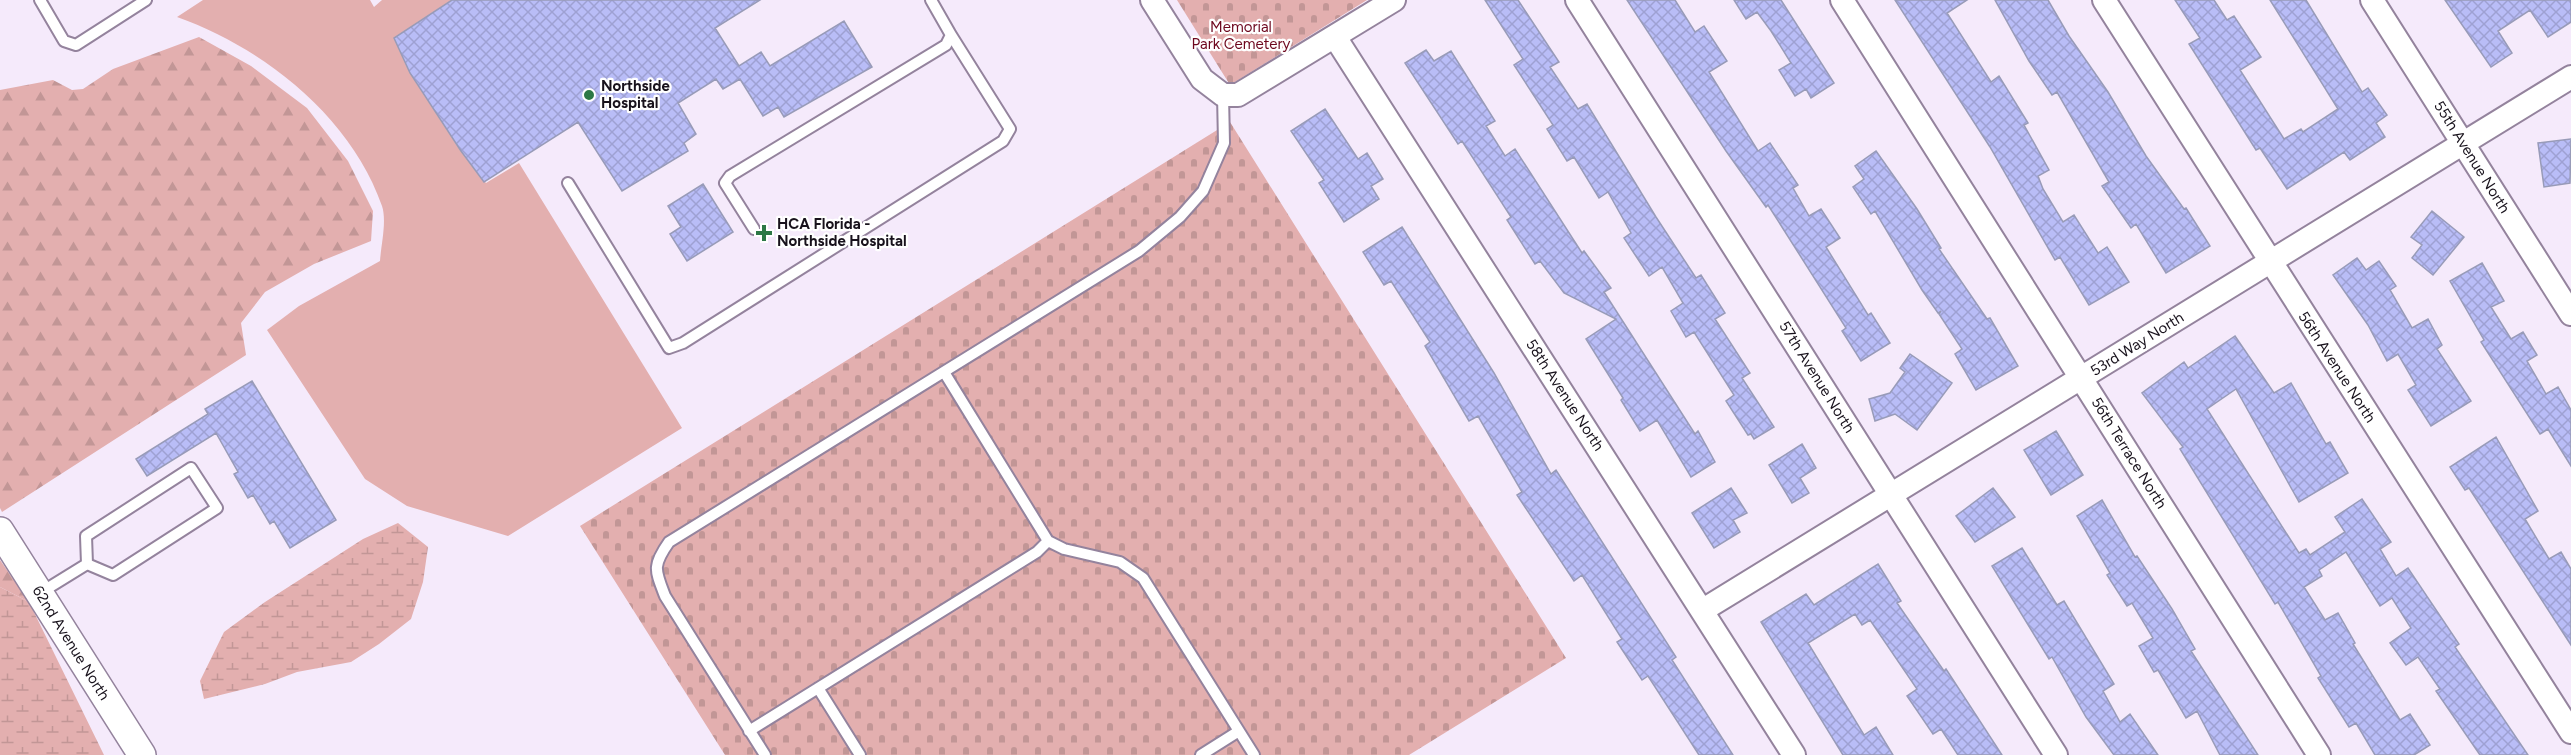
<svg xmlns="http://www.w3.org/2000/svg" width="2571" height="755" font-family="Figtree,sans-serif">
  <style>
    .forest { fill: url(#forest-firs) }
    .wetland { fill: url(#wetland-marsh) }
    .cemetery { fill: url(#cemetery-stones) }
    .green { fill: #e3afaf }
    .building { fill: url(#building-cross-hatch); stroke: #989bb8; stroke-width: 1.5 }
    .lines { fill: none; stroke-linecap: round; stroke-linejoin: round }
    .service-casing { stroke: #94839d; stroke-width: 14 }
    .minor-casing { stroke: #94839d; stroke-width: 26 }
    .tertiary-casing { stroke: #94839d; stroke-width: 30 }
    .service { stroke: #fff; stroke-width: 10 }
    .minor { stroke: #fff; stroke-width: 22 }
    .tertiary { stroke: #fff; stroke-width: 27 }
    .poi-dot { fill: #2d7846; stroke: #fff; stroke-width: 2 }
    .labels { text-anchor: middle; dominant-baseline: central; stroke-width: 4.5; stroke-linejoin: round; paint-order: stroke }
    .park-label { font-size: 15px; fill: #6d071e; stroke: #fff }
    .poi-label { font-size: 15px; font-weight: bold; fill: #18121c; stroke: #fff; text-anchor: start }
    .street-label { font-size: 15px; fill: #18121c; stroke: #fff }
  </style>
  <defs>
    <pattern id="forest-firs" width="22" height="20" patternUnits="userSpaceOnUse" patternTransform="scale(1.5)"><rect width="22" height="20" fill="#e3afaf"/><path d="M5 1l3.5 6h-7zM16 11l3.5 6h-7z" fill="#c29696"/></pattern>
    <pattern id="wetland-marsh" width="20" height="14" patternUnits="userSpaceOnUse" patternTransform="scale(1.5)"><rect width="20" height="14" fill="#e3afaf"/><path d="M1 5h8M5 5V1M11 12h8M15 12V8" fill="none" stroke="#c29696"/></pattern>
    <pattern id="cemetery-stones" width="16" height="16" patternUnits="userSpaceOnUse" patternTransform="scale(1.5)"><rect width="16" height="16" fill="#e3afaf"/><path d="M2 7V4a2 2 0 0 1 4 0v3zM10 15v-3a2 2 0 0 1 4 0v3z" fill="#c29696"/></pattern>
    <pattern id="building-cross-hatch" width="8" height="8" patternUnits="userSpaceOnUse" patternTransform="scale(1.5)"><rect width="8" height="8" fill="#b9bdf7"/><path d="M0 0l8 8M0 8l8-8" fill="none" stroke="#9ea1d3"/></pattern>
  </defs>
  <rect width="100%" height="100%" fill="#f5eafb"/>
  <path class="forest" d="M199 37 251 66 307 108 348 161 373 211 371 241 314 264 265 292 241 323 246 355 2 512 0 508V90L53 80 72 90 83 89 113 69Z
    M0 560 29 602 0 587Z"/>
  <path class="wetland" d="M398 523 428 547 423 582 411 619 379 644 351 662 297 672 265 684 204 699 200 681 224 632 265 602 363 539Z
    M0 587 29 602 104 755H0Z"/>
  <path class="cemetery" d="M1177 0H1367L1230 85Z
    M1230 122 1566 658 1409 755H725L580 526Z"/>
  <path class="green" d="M203 0H370L374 7 382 0H463V154L486 183 519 163 682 428 508 536 407 506 365 479 267 330 299 306 380 261C381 245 387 221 382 206 351 117 264 48 177 17Z"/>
  <path class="building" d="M452 0H760L715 28 739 66 761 52 770 66 844 21 872 67 784 117 778 107 763 116 740 79 723 89 716 79 678 103 696 134 684 143 688 151 622 191 578 122 484 182 461 151 410 73 394 38Z
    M1485 0H1518L1559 62 1550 67 1578 109 1587 104 1656 217 1696 278 1701 275 1725 313 1715 319 1750 373 1742 378 1774 427 1754 439 1751 434 1748 435 1726 401 1734 395 1694 332 1686 337 1671 311 1683 303 1662 267 1649 276 1624 238 1631 233 1608 192 1599 198 1574 157 1567 161 1547 129 1553 125 1514 65 1523 59Z
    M1627 0H1675L1695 32 1704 26 1727 61 1709 72 1758 151 1770 143 1798 185 1793 188 1809 216 1821 209 1840 238 1826 247 1868 315 1871 313 1890 343 1861 361 1842 331 1846 328 1768 205 1766 207 1726 151Z
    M1734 0H1781L1834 83 1811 98 1806 89 1795 96 1779 70 1791 63 1771 31 1757 12 1746 19Z
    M1895 0H1967L1947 13 1991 82 1999 76 2028 123 2024 125 2049 170 2038 176 2043 189 2063 222 2074 215 2098 253 2107 247 2129 282 2089 305 2060 257 2055 260 1990 147Z
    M1995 0H2048L2069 36 2108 92 2146 156 2184 209 2186 208 2210 246 2166 273 2136 224 2131 228 2102 186 2109 182 2057 92 2052 95 2029 61Z
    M2175 0H2214L2227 20 2234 16 2261 57 2240 70 2284 139 2301 129 2303 132 2338 109 2270 0H2306L2362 92 2368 88 2387 115 2376 123 2385 137 2350 160 2344 152 2287 189 2260 148 2256 150 2189 44 2200 38Z
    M2445 0H2571V22L2548 37 2530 10 2498 31 2512 53 2491 67Z
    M1426 50 1434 61 1451 51 1495 121 1486 126 1505 156 1515 149 1582 253 1584 251 1611 288 1604 292 1695 434 1698 431 1715 462 1691 477 1657 420 1640 431 1621 400 1623 398 1586 339 1616 319 1564 293 1540 261 1535 264 1507 220 1511 217 1462 141 1458 144 1405 63Z
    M1325 109 1358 159 1367 153 1383 179 1371 186 1379 199 1344 222 1319 183 1324 180 1291 131Z
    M2571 139 2570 183 2544 187 2538 143Z
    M1876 151 1917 209 1941 248 1939 249 1987 319 1990 318 2018 366 1976 390 1955 354 1962 349 1939 314 1941 311 1938 313 1922 290 1875 211 1871 214 1853 187 1864 179 1855 166Z
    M703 184 733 232 687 261 670 234 681 227 668 206Z
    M2432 211 2464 237 2433 275 2412 258 2422 245 2411 237Z
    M1402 227 1494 373 1551 474 1556 470 1676 657 1672 660 1733 755H1699L1648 676 1642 680 1617 642 1622 639 1582 575 1574 581 1517 495 1522 492 1478 416 1469 421 1425 346 1430 342 1391 281 1384 285 1363 252Z
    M2357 258 2366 270 2379 261 2396 286 2390 290 2412 328 2428 319 2442 345 2437 349 2471 401 2431 426 2408 390 2416 385 2398 354 2387 361 2368 325 2333 275Z
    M2482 263 2504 301 2491 307 2511 339 2523 332 2537 355 2527 361 2546 394 2558 387 2571 410V466L2548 429 2540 434 2481 342 2484 340 2450 281Z
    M2235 336 2274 393 2291 383 2326 444 2330 442 2348 473 2299 502 2236 389 2207 409 2299 553 2306 549 2310 555 2345 532 2335 517 2362 499 2391 542 2380 549 2396 576 2408 568 2459 644 2455 647 2528 755H2480L2436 691 2440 689 2418 657 2406 665 2390 643 2411 628 2392 598 2380 606 2346 552 2319 570 2322 576 2304 587 2325 620 2338 613 2355 643 2353 644 2400 720 2410 714 2430 745 2414 755H2375L2356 723 2349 727 2318 678 2321 676 2278 602 2275 604 2180 449 2183 447 2142 393 2184 362 2188 368Z
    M1910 354 1952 383 1917 430 1895 414 1875 421 1869 399 1890 393 1905 372 1900 368Z
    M252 381 336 520 290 548 274 521 270 524 253 495 248 498 234 474 238 472 216 433 147 476 136 459 208 414 205 409Z
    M2056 431 2083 475 2051 495 2024 450Z
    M2496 437 2538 511 2525 519 2549 559 2561 552 2571 569V645L2469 488 2465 490 2450 467Z
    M1802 444 1816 468 1800 478 1809 493 1792 503 1769 465Z
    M1731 488 1747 513 1733 520 1740 532 1714 548 1692 513Z
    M1993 488 2015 517 1975 542 1956 516Z
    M2102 500 2135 557 2137 556 2172 609 2195 649 2191 651 2258 755H2220L2197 711 2186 718 2158 670 2154 672 2139 646 2153 638 2132 603 2127 606 2107 575 2110 573 2077 516Z
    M2022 548 2057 605 2064 601 2114 684 2103 691 2120 722 2130 714 2158 755H2114L2086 717 2052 657 2049 659 1992 566Z
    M1878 564 1901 601 1897 603 1944 671 1946 669 2002 755H1958L1941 729 1933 734 1907 696 1917 689 1870 620 1862 625 1855 614 1808 643 1864 735 1876 727 1893 755H1843L1761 622 1806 594 1814 605Z"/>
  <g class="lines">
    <g class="service-casing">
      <path id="service" d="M40 0 64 41 76 45 146 0
        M568 183 669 348 683 343 1003 141 1010 129 951 35
        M754 229 725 183 730 176 946 45 951 35 931 0
        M944 372 1048 541 1064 549 1120 562 1143 578 1254 755
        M40 593 87 564 113 575 217 508 191 468 86 536 87 564
        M818 688 860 755
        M749 731 1037 552 1048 541
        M765 755 665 596C655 570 652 566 669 542L1139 251 1180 217 1203 191 1224 143 1223 95
        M1201 755 1239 731"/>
    </g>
    <g class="minor-casing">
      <path id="minor" d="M1152 0 1202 79 1223 95H1238L1394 0
        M1577 0 2056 755
        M1842 0 2319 755
        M2104 0 2571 732
        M2372 0 2571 314
        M1335 37 1794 755
        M1703 610 2571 77"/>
    </g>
    <g class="tertiary-casing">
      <path id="tertiary" d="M0 531 142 755"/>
    </g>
    <use href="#service" class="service"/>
    <use href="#minor" class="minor"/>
    <use href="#tertiary" class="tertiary"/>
  </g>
  <g class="poi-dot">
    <circle cx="589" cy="95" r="6"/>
    <path d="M761 224h6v6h6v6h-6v6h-6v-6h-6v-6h6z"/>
  </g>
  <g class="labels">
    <g class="park-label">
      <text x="1241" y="27">Memorial<tspan x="1241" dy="17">Park Cemetery</tspan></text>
    </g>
    <g class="poi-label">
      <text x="601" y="86">Northside<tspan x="601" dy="17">Hospital</tspan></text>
      <text x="777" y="224">HCA Florida -<tspan x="777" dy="17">Northside Hospital</tspan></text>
    </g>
    <g class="street-label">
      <text transform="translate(2472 157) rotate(58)">55th Avenue North</text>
      <text transform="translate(2137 344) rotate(-32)">53rd Way North</text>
      <text transform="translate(2337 367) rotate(57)">56th Avenue North</text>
      <text transform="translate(1817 377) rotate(58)">57th Avenue North</text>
      <text transform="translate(1565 395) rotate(57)">58th Avenue North</text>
      <text transform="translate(2129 453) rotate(58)">56th Terrace North</text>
      <text transform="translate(71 643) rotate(58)">62nd Avenue North</text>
    </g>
  </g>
</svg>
